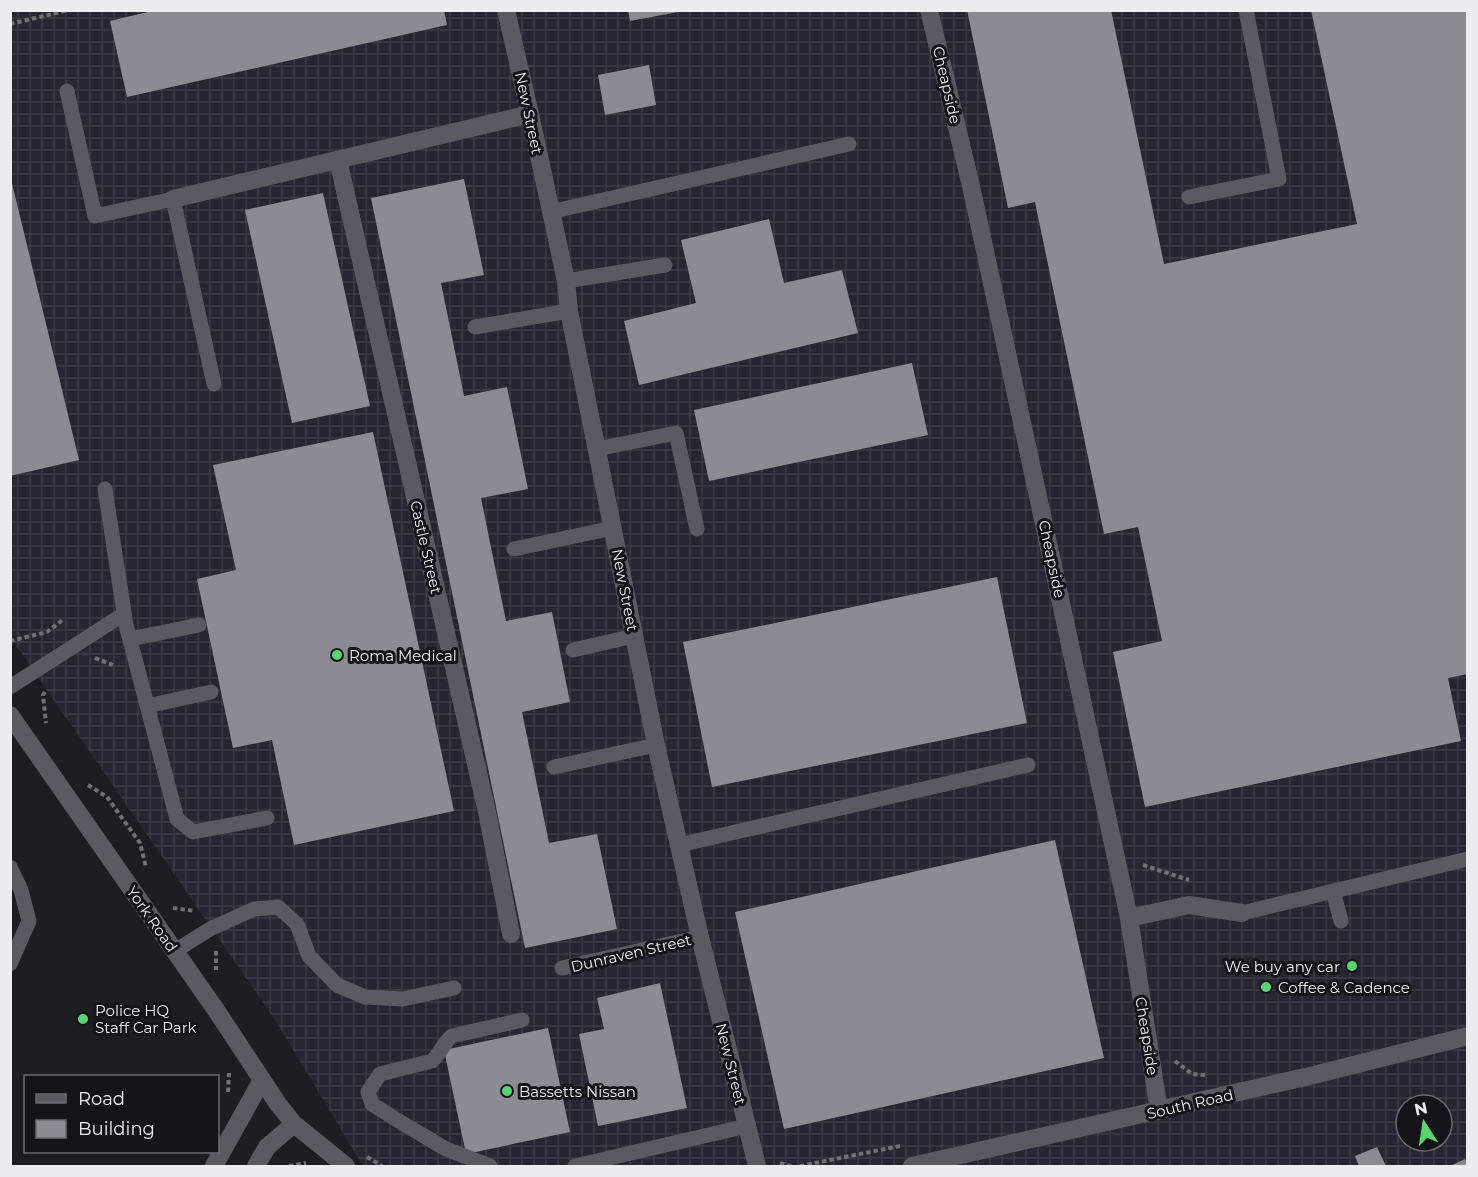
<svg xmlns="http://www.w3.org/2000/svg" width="1478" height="1177" font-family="Montserrat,sans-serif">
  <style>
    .industrial { fill: url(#industrial-grid); fill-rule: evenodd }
    .building { fill: #8c8a93 }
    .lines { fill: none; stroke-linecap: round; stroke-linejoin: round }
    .path { stroke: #727076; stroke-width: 4; stroke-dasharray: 4.5 3; stroke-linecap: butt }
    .lane { stroke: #5b5962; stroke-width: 15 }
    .street { stroke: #5b5962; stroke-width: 18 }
    .poi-dot { fill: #58d570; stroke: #16141a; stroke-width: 2 }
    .labels { text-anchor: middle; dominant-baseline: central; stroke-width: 6; stroke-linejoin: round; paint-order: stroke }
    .street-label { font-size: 15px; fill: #ecebf0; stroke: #16141a }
    .poi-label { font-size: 15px; fill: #ecebf0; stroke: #16141a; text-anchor: start }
  </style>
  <defs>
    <pattern id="industrial-grid" width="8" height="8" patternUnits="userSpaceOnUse" patternTransform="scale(1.5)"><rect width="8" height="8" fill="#292532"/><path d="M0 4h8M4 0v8" fill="none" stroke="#3e3a46"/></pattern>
  </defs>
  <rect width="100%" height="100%" fill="#1f1d24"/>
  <path class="industrial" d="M10 11H1467V1166H363L277 1023 11 638ZM1406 1105H1442V1141H1406Z"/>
  <path class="building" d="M156 10H444L447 25 127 97 110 21Z
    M628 10H677L678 12 630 21Z
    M967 10H1111L1164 264 1357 224 1311 10H1468V674L1448 678 1461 741 1145 807 1113 652 1162 641 1138 527 1104 534 1035 202 1008 208Z
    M649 65 656 105 605 115 598 75Z
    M10 175 79 460 10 476Z
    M464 179 484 275 441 283 464 396 507 387 528 489 481 498 506 621 552 612 570 702 522 712 549 843 597 834 617 929 525 948 371 198Z
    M323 193 370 406 292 423 245 210Z
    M769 219 784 283 842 270 858 333 639 385 624 321 696 303 681 240Z
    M912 363 928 435 709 481 694 410Z
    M373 432 454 811 294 845 272 740 233 748 197 579 236 570 213 465Z
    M997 577 1027 723 712 787 683 642Z
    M1055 840 1104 1058 784 1129 735 912Z
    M660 983 687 1108 598 1126 579 1034 604 1029 597 998Z
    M548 1028 570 1132 466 1154 444 1050Z
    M1377 1147 1386 1166H1359L1355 1156Z
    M1465 1159 1468 1166H1450Z"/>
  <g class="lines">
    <path class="path" d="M10 24 69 10
      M10 641 47 632 64 619
      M95 658 113 665
      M45 692 43 695 46 723
      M88 785 107 797 140 843 146 867
      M1143 865 1189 880
      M173 908 195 911
      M216 951V970
      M1175 1061 1192 1074 1205 1075
      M228 1092 229 1073
      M367 1157 382 1166
      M780 1163 791 1166
      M289 1166 306 1163
      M800 1166 900 1146"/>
    <path class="lane" d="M67 91 95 216 173 199 214 384
      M1189 197 1279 179 1246 10
      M550 212 849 144
      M566 281 665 265
      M475 327 569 311
      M597 449 676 433 697 529
      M105 489 126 625 177 819 193 832 267 818
      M514 549 613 528
      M130 639 199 625
      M573 650 634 636
      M10 687 124 614
      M147 706 211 692
      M554 767 656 745
      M679 845 1028 765
      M10 867 21 890 29 921 10 964
      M1333 891 1341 921
      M1242 913 1468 859
      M175 951 210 929 254 909 278 907 297 924 309 956 337 985 365 997 403 999 454 988
      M562 968 700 937
      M490 1166 446 1149 402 1123 372 1104 368 1092 380 1074 432 1061C440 1054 443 1043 452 1036L522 1020
      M575 1166 747 1126"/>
    <path class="street" d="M506 10 530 114 566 281 569 311 656 745 700 937 757 1166
      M929 10 971 186 1129 918 1159 1111
      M338 160 487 812 511 934
      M173 199 530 114
      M10 715 218 1013 278 1104 294 1124 346 1166
      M1129 918 1189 905 1242 913
      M214 1166 262 1080
      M256 1166 267 1147 294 1124
      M912 1166 1314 1075 1468 1036"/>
  </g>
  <g class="poi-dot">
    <circle cx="337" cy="655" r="6"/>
    <circle cx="1352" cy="966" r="6"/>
    <circle cx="1266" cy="987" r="6"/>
    <circle cx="83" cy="1019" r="6"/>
    <circle cx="507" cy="1091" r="6"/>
  </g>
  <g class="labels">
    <g class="street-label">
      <text transform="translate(947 85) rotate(77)">Cheapside</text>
      <text transform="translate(529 113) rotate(78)">New Street</text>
      <text transform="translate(426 547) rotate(77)">Castle Street</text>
      <text transform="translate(1052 559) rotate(78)">Cheapside</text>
      <text transform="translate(625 590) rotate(79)">New Street</text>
      <text transform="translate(152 919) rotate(55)">York Road</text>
      <text transform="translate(631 953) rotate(-13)">Dunraven Street</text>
      <text transform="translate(1147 1036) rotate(81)">Cheapside</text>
      <text transform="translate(731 1064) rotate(76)">New Street</text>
      <text transform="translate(1190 1104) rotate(-13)">South Road</text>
    </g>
    <g class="poi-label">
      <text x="349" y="655">Roma Medical</text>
      <text x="1340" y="966" text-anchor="end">We buy any car</text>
      <text x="1278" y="987">Coffee &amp; Cadence</text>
      <text x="95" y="1010">Police HQ<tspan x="95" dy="17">Staff Car Park</tspan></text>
      <text x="519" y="1091">Bassetts Nissan</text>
    </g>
  </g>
  <rect width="1478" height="1177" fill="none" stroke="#ecebf0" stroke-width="24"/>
  <rect x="24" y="1075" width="195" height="78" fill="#16141a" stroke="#6c6a70" stroke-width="1.5"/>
  <rect x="36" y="1094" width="30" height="9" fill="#5b5962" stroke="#6c6a70" stroke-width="1.5"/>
  <text x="78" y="1105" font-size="18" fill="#ecebf0">Road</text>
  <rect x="36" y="1120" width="30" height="18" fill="#8c8a93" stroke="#6c6a70" stroke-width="1.5"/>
  <text x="78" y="1135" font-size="18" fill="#ecebf0">Building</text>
  <g transform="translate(1424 1123) rotate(348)"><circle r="28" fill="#16141a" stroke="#6c6a70" stroke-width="1.5"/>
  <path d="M0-4.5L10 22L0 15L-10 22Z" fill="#58d570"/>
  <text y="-9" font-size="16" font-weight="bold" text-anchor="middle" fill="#ecebf0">N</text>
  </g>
</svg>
